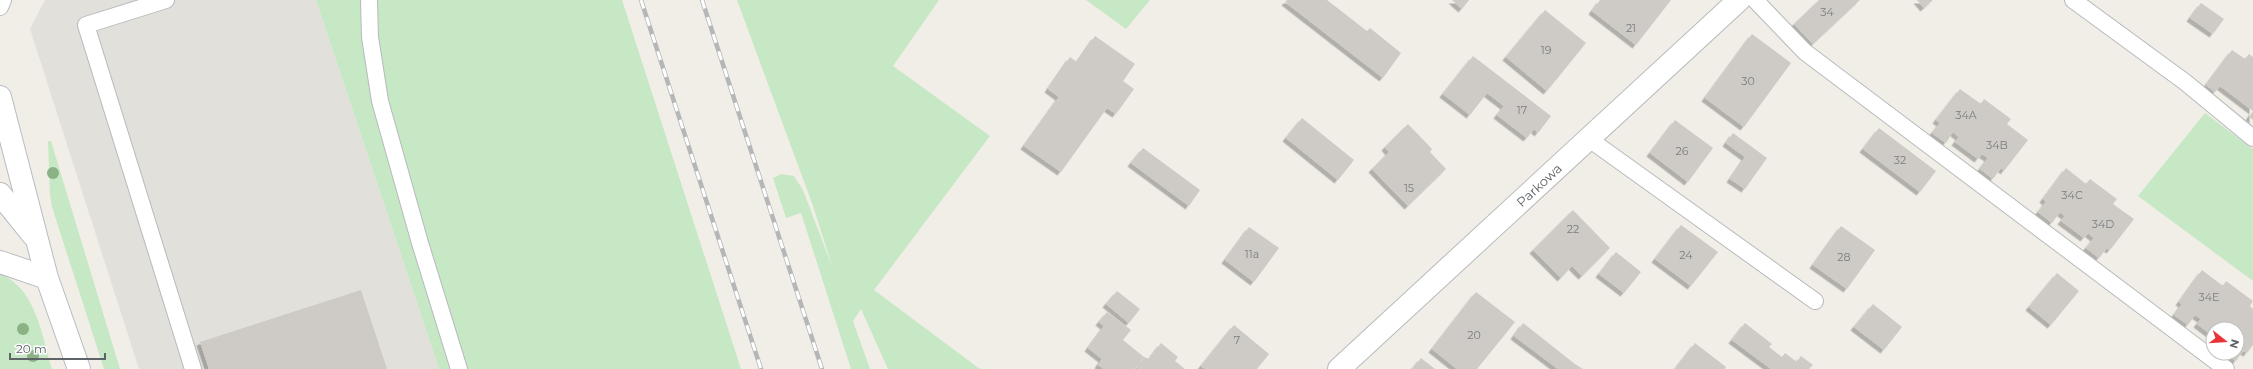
<svg xmlns="http://www.w3.org/2000/svg" width="2253" height="369" font-family="Montserrat,sans-serif">
  <style>
    .industrial { fill: #e2e0db }
    .green { fill: #c7e8c4 }
    .building { fill: #cecbc6; filter: url(#shadow) }
    .lines { fill: none; stroke-linecap: round; stroke-linejoin: round }
    .lane-casing { stroke: #b7babd; stroke-width: 18 }
    .street-casing { stroke: #b7babd; stroke-width: 24 }
    .secondary-casing { stroke: #b8bcc0; stroke-width: 24 }
    .lane { stroke: #fff; stroke-width: 16 }
    .street { stroke: #fff; stroke-width: 22 }
    .secondary { stroke: #fff; stroke-width: 22 }
    .rail-casing { stroke: #b5b6b7; stroke-width: 4.5 }
    .rail { stroke: #fff; stroke-width: 3; stroke-dasharray: 9; stroke-linecap: butt }
    .tree { fill: #8bb284 }
    .labels { text-anchor: middle; dominant-baseline: central; stroke-width: 3.5; stroke-linejoin: round; paint-order: stroke }
    .number-label { font-size: 11px; fill: #7a7d7f }
    .street-label { font-size: 13px; fill: #5e6367; stroke: #fff }
  </style>
  <defs>
    <filter id="shadow"><feDropShadow dx="-3.5" dy="3.5" stdDeviation="0" flood-color="#0004"/></filter>
  </defs>
  <rect width="100%" height="100%" fill="#f1eee7"/>
  <path class="industrial" d="M45 0H316L439 369H139L30 29Z"/>
  <path class="green" d="M316 0H622L741 369H439Z
    M737 0H939L893 66 990 136 874 290 980 369H888L861 309 853 321 870 369H851L801 213 786 218 773 178 781 174 794 176 803 190 833 269 813 206Z
    M1086 0H1150L1126 29Z
    M2205 113 2253 149V281L2138 196Z
    M48 141H51L120 369H104L52 207 50 195Z
    M0 274C36 288 42 336 52 369H0Z"/>
  <path class="building" d="M1287 0H1327L1367 31 1370 28 1401 53 1383 78 1285 2Z
    M1452 0H1469L1462 9Z
    M1600 0H1671L1636 45 1592 11Z
    M1819 0H1860L1813 44 1794 24Z
    M1917 0H1933L1924 8Z
    M2201 3 2224 19 2213 34 2190 18Z
    M1545 10 1586 43 1547 91 1506 57Z
    M1752 34 1791 63 1744 127 1705 98Z
    M1095 36 1135 64 1123 81 1134 89 1116 114 1107 108 1061 172 1024 146 1059 97 1048 89 1070 57 1077 62Z
    M2232 50 2245 59 2249 54 2253 57V111L2220 86 2215 92 2206 85Z
    M1473 56 1551 116 1538 133 1534 129 1527 138 1497 115 1504 106 1487 93 1470 115 1443 94Z
    M1960 89 1981 104 1984 99 2011 119 2007 124 2028 140 2004 171 2001 168 1993 179 1980 169 1988 158 1982 154 1978 159 1955 142 1959 137 1953 132 1946 143 1932 133 1940 123 1936 120Z
    M2253 111V120L2249 117Z
    M1302 118 1354 160 1338 180 1286 138Z
    M1675 120 1713 148 1688 182 1650 153Z
    M1408 124 1432 149 1430 152 1446 169 1408 206 1372 169 1389 152 1385 147Z
    M1879 128 1936 171 1920 192 1863 149Z
    M1733 133 1767 158 1745 189 1730 179 1745 157 1726 143Z
    M1143 148 1200 190 1189 206 1131 163Z
    M2066 168 2086 184 2090 179 2117 199 2113 204 2134 219 2110 250 2107 248 2099 258 2086 248 2094 238 2088 233 2084 238 2061 221 2065 216 2060 212 2052 223 2038 212 2046 202 2043 199Z
    M1573 210 1610 248 1582 276 1572 266 1561 278 1533 250Z
    M1681 225 1718 252 1691 286 1655 259Z
    M1841 226 1875 250 1847 289 1813 265Z
    M1249 227 1279 248 1254 282 1225 260Z
    M1616 252 1641 272 1624 293 1599 274Z
    M2202 270 2223 286 2226 281 2253 301 2250 306 2253 309V345L2247 353 2243 351 2236 361 2225 353H2237V329H2213V336L2197 324 2201 319 2195 315 2188 325 2174 315 2182 304 2179 302Z
    M2057 273 2079 291 2051 325 2029 307Z
    M361 290 387 369H209L200 342Z
    M1117 291 1140 309 1129 323 1106 304Z
    M1476 292 1515 322 1477 369H1457L1432 349Z
    M1873 304 1902 327 1884 350 1854 327Z
    M1107 312 1131 330 1123 340 1144 357 1149 359 1161 343 1178 357 1175 361 1185 369H1137L1144 357 1135 369H1104L1098 365 1102 359 1088 348 1104 326 1099 322Z
    M1523 323 1575 364 1583 369H1558L1514 336Z
    M1745 323 1772 344 1769 347 1782 357 1785 353 1797 362 1801 356 1813 365 1809 369H1771L1732 340Z
    M1234 325 1269 354 1257 369H1205L1201 366Z
    M1695 343 1726 367 1725 369H1675Z
    M1421 358 1435 369H1412Z"/>
  <g class="lines">
    <g class="lane-casing">
      <path id="lane" d="M166 0 86 25 193 369
        M369 0 370 37 380 101 420 243 459 369
        M1755 0 1805 52 2226 369
        M2073 0 2185 82 2253 138
        M0 7 3 0
        M1589 139 1815 301"/>
    </g>
    <g class="street-casing">
      <path id="street" d="M1339 369 1739 0"/>
    </g>
    <g class="secondary-casing">
      <path id="secondary" d="M0 97 47 278 79 369
        M0 194 33 235
        M0 262 47 278"/>
    </g>
    <use href="#lane" class="lane"/>
    <use href="#street" class="street"/>
    <use href="#secondary" class="secondary"/>
    <g class="rail-casing">
      <path id="rail" d="M641 0 761 369
        M702 0 822 369"/>
    </g>
    <use href="#rail" class="rail"/>
  </g>
  <g class="tree">
    <circle cx="53" cy="173" r="6"/>
    <circle cx="23" cy="329" r="6"/>
    <circle cx="33" cy="356" r="6"/>
  </g>
  <g class="labels">
    <g class="number-label">
      <text x="1827" y="12">34</text>
      <text x="1631" y="28">21</text>
      <text x="1546" y="50">19</text>
      <text x="1748" y="81">30</text>
      <text x="1522" y="110">17</text>
      <text x="1966" y="115">34A</text>
      <text x="1997" y="145">34B</text>
      <text x="1682" y="151">26</text>
      <text x="1900" y="160">32</text>
      <text x="1409" y="188">15</text>
      <text x="2072" y="195">34C</text>
      <text x="2103" y="224">34D</text>
      <text x="1573" y="229">22</text>
      <text x="1252" y="254">11a</text>
      <text x="1686" y="255">24</text>
      <text x="1844" y="257">28</text>
      <text x="2209" y="297">34E</text>
      <text x="1474" y="335">20</text>
      <text x="1237" y="340">7</text>
    </g>
    <g class="street-label">
      <text transform="translate(1539 185) rotate(-43)">Parkowa</text>
    </g>
  </g>
  <g transform="translate(2225 341) rotate(107)"><circle r="19" fill="#ffffff" stroke="#bfc1c2"/>
  <path d="M0-3L7 15L0 10L-7 15Z" fill="#ea3337"/>
  <text y="-6" font-size="11" font-weight="bold" text-anchor="middle" fill="#5e6367">N</text>
  </g>
  <path d="M10 353v6h95v-6" fill="none" stroke="#5e6367" stroke-width="2"/>
  <text x="16" y="353" font-size="12" fill="#5e6367" stroke="#ffffff" stroke-width="3" paint-order="stroke">20 m</text>
</svg>
